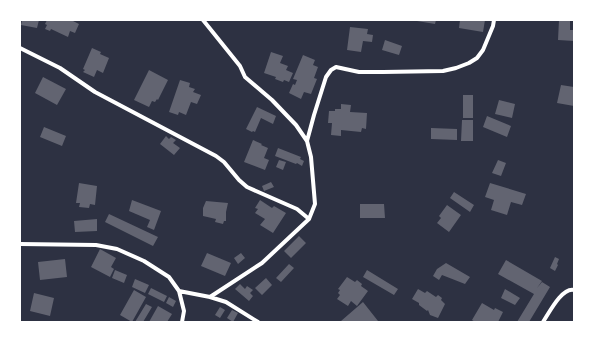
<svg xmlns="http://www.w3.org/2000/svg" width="594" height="342" font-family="Montserrat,sans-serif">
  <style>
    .building { fill: #626471 }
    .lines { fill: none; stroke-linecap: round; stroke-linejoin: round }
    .minor { stroke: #fff; stroke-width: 4 }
  </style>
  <rect width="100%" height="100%" fill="#2d3142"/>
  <path class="building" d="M22 20H39L37 28 21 25Z
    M47 20H73V21L79 24 75 33 70 31 68 37 51 29 50 31 45 29 47 25 45 24Z
    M417 20H436L435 24 417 21Z
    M460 20H485L483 32 459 28Z
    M559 20 570 21V30H574V41L558 40Z
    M350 27 368 29 367 34 373 35 372 42 363 41 361 52 347 50Z
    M385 40 402 46 399 55 382 50Z
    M92 48 101 52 100 54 109 58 103 73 97 70 94 77 83 72 85 70 83 69Z
    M271 52 283 56 280 63 288 66 286 70 293 73 289 82 284 80 283 82 275 79 276 77 264 73Z
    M303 55 315 60 313 65 318 67 314 78 317 79 311 94 304 92 301 99 289 93 293 84 295 85 297 80 293 79Z
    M149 70 168 80 158 100 157 99 155 102 152 101 149 107 134 100Z
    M43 77 66 89 57 105 35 93Z
    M180 80 190 83 189 87 195 89 193 92 201 95 197 104 191 102 186 115 179 112 178 115 169 112Z
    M561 85 574 87V106L557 103Z
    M463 95H473V118H463Z
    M499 100 515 104 512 118 495 114Z
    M341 104 351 105 350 112 367 113 366 129 362 128 361 132 341 130V136L331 135 332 123H328L329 111H335V109H341Z
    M257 107 276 116 273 124 261 118 255 132 253 131 252 132 246 129Z
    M487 116 511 126 507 137 483 127Z
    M462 120H473V141H461Z
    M44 127 66 136 62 146 40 137Z
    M431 128 457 129V140L431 139Z
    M166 136 169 139 171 137 176 140 173 143 180 148 174 155 160 144Z
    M253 140 262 144 261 145 268 148 264 158 269 160 265 170 244 162Z
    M278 148 301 157 300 159 304 161 302 166 297 163 296 164 275 156Z
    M279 160 286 162 283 170 276 167Z
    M498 160 506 163 501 176 492 173Z
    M271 182 274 187 264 191 262 186Z
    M79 183 97 186 95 205 90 204 89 208 79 207 80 203H76Z
    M490 183 526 194 522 205 511 202 507 215 491 210 494 200 485 197Z
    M454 192 474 205 470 212 450 198Z
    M132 200 161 211 154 230 147 227 150 220 129 211Z
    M260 200 272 208 274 206 286 213 273 233 260 225 265 219 255 213 258 209 255 208Z
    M206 201 228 203 226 212V221H224L223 224 215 222 216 219 203 216V208Z
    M360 204H384L385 218H360Z
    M447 205 461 215 449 232 437 223 441 218 439 216Z
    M109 214 158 237 153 246 105 222Z
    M97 219V231L75 232 74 221Z
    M299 236 306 243 291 258 284 251Z
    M100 249 116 258 111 267 114 269 110 277 91 267Z
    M207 253 231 263 225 276 201 266Z
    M241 253 245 258 238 264 234 258Z
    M555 257 559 259 557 264 558 265 555 271 550 268Z
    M65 259 67 277 40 280 38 262Z
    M506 260 542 281 537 288 542 282 550 287 529 322H517L534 294 498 274Z
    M446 263 470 277 465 284 442 275 439 280 433 276 437 269Z
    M289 264 294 268 281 282 276 278Z
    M115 270 127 275 124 283 112 278Z
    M367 270 398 289 394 295 363 277Z
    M347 277 355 282 357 280 362 284 361 286 368 291 357 306 351 301 348 306 337 299 340 295 338 293 340 290 338 289Z
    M266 278 272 285 262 295 255 288Z
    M135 279 149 285 145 293 132 287Z
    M240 284 245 289 247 286 253 290 250 293 253 296 249 301 235 289Z
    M151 288 167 296 164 302 148 294Z
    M418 289 425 293 427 291 436 297 438 295 442 298 441 300 445 304 438 318 430 315 428 310 427 311 419 305V303L412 299Z
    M505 289 520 298 515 305 501 298Z
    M134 290 146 297 132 322 120 315Z
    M34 293 54 298 50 316 30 311Z
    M169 297 176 301 173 307 166 303Z
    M363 302 378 321 377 322H342L341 321Z
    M482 303 494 310 495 308 503 312 498 322H475L472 320Z
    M146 304 152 307 143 322H135Z
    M158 306 172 314 167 322H149Z
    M220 307 225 310 220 318 215 315Z
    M232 310 238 313 233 322 227 318Z"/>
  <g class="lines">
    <path class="minor" d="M203 20 240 66 245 77 272 100 296 125 307 141
      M20 48 60 68 95 92 216 156 224 162 239 180 247 187 297 209 309 219
      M20 244 96 245 117 249 144 261 169 277 179 291 184 311 182 322
      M179 291 210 297 226 302 258 322
      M210 297 262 263 309 219 315 204 311 157 307 141 314 115 326 77 331 70 336 67 359 72H383L443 71 456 68 469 63 477 58 483 50 493 26 494 20
      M543 322C549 313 562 287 574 290"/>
  </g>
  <rect width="594" height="342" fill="none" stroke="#ffffff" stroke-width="42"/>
</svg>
